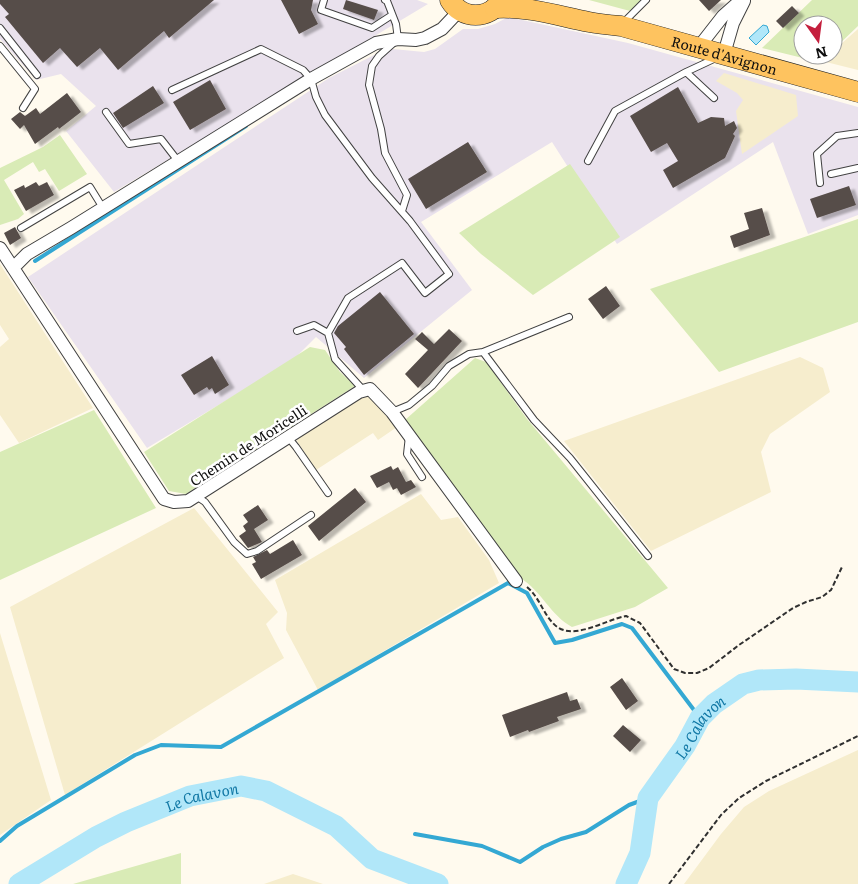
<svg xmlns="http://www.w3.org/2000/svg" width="858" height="884" font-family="Literata,serif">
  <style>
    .industrial { fill: #eae2ed }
    .farmland { fill: #f6edcd }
    .green { fill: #d9ebb6 }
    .water { fill: #b1e7f9; stroke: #34a8d3 }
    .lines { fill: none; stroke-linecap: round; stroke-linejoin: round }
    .stream { stroke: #34a8d3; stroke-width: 4 }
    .river { stroke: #b1e7f9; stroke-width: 21 }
    .building { fill: #574d49; filter: url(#shadow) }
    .lane-casing { stroke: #414141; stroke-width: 8 }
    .street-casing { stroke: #414141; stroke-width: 14 }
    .primary-casing { stroke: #1f1f1f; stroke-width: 21 }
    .path { stroke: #303030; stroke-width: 2; stroke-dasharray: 5 2.5; stroke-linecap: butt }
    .lane { stroke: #fff; stroke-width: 6 }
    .street { stroke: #fff; stroke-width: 12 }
    .primary { stroke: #fec35f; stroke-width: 20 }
    .labels { text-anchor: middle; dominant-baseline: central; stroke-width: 5; stroke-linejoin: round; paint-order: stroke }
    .street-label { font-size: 14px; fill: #0e0e0e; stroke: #fff }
    .water-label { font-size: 15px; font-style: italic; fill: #1178a5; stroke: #fff }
  </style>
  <defs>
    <filter id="shadow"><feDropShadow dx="5.5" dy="3" stdDeviation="1" flood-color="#0004"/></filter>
  </defs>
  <rect width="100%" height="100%" fill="#fffaee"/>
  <path class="industrial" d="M0 0H417L428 4 114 192 66 131 96 106 61 74 36 80 0 39Z
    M508 17 628 43 858 107V215L808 234 773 142 617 244 552 142 421 222 472 290 364 378 316 337 292 361 147 448 28 277 329 78 378 53 393 49 424 52 435 49 463 29H478L495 24Z"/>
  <path class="farmland" d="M858 29V70L822 61 829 55H833V51Z
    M724 73 796 95 798 116 742 154 736 111 743 100 737 93 716 81Z
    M0 264 93 408 19 443 0 415V347L9 339 0 325Z
    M800 357 823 368 830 392 770 434 761 452 771 492 651 551 564 441Z
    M369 397 377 401 397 427 378 440 373 433 316 470 297 441 299 435 357 398Z
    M421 494 441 520 458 517 489 560 499 583 318 690 286 630 287 613 275 580Z
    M194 508 278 612 266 624 284 658 65 795 10 607Z
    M0 633 51 800 0 835Z
    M858 750V884H684L721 834 744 807 769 791Z
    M293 874 323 884H264Z"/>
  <path class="green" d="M589 0H641L630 11Z
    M812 0H858V26L833 50V25H803V55H827L819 62 762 48Z
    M60 135 87 174 59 191 45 169 39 172 33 162 4 180 24 214 18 219 0 225V168L43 147Z
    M570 164 620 237 533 295 481 254 459 233Z
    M858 219V322L719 372 650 289Z
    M310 347 325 350 340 372 355 386 186 494 169 491 144 452Z
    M475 358 486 362 527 419 668 588 635 607 572 627C550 615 542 591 520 578L405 420Z
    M94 410 156 508 0 580V452Z
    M181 853V884H73Z"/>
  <path class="water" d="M763 25 767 26 769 32 756 45 749 38Z"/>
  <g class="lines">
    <path class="stream" d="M35 261 246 126
      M415 834 482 846 520 862 543 847 561 839 586 832 629 805 648 798
      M0 841 17 826 135 755 161 745 221 747 508 583 527 593 555 643 572 640 622 624 632 628 700 718"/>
    <g class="river">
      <path id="s1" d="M19 884 96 837 126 822 190 796 241 786 266 791 336 826 372 859 438 884"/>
      <path id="s2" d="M626 884 640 853 648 798 685 746 700 718 714 704 743 684 759 680 796 679 858 682"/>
    </g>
  </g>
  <path class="building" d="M0 0H214L169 38 164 31 118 70 100 48 77 67 60 48 43 63 5 17 9 14 0 4Z
    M281 0H313L311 10 318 24 299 34Z
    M346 0 378 10 374 20 343 9Z
    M699 0H721L709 11Z
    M792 6 799 13 783 28 776 21Z
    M210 80 226 109 190 130 173 102Z
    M153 86 164 103 123 128 113 113Z
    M678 87 698 123 711 117 724 118 725 126 734 121 737 128 733 134 735 136 725 158 673 188 663 170 678 161 667 143 651 152 630 116Z
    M67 93 81 112 59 129 58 127 35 144 24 125 20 129 11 119 20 112 25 116 36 108 40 114Z
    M468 142 487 172 426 209 408 179Z
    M36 182 39 186 47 182 54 195 26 211 14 190 24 185 25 188Z
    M849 186 856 205 817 218 810 199Z
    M762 208 770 235 734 248 730 236 749 229 744 213Z
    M15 227 21 238 10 245 4 233Z
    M606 286 620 306 603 319 588 299Z
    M380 292 414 334 364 375 344 349 346 347 334 333 338 326Z
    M449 329 462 341 418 388 405 374 428 350 415 339 422 332 434 344Z
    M212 356 229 385 215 394 212 388 209 390 207 387 194 395 181 375Z
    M391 466 393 470 398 467 406 482 411 480 416 487 401 495 397 488 393 490 389 482 377 488 370 476Z
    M355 488 366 502 319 541 308 526Z
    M258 505 268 520 254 529 262 542 248 548 239 536 246 531 243 526 248 522 243 515Z
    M293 540 302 555 261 579 252 564 256 562 253 557 267 550 270 554Z
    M622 678 638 701 626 710 610 687Z
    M567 692 570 701 577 699 581 709 557 717 559 721 529 732 528 730 510 737 502 715Z
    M623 725 641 740 630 752 613 736Z"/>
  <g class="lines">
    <g class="lane-casing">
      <path id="lane" d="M324 0 321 10 372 28 392 15
        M385 0 387 1 396 24 398 39 379 56 372 66 369 85 381 129 385 153 407 195 402 211
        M624 22 646 0
        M0 28 37 75
        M0 46 35 89 23 108
        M172 90 261 49 303 70 311 79 316 97 325 115 372 178 410 221 449 274 425 293 402 263 348 298 328 333 335 359 364 391
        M714 98 686 72 716 58
        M106 112 129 144 161 139 178 161
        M588 161 615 111 686 72
        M831 174 858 168
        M820 183 817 154 837 136 858 133
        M21 228 90 187 103 208
        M297 331 314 325 328 333
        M483 352 534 420 570 458 648 556
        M392 412 409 405 432 386 449 366 469 354 483 352 569 317
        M409 436 407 454 422 477
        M288 437 296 447 328 493
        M196 496 205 502 234 542 247 554 257 551 311 515"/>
    </g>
    <g class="street-casing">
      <path id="street" d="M698 48 723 16 741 0
        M724 54 733 23 744 1
        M0 248 164 499 174 502 188 501 359 392 370 389 392 412 516 581
        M13 268 27 254 71 228 311 79 376 43 398 39 416 40 425 38 442 29 459 11"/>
    </g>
    <g class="primary-casing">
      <g id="primary">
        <path d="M450 0C462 20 489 20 502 0"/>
        <path id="s3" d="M495 8C528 6 558 16 589 22 599 24 610 25 621 26L858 92"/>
      </g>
    </g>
    <path class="path" d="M527 587C539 597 542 611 552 622 569 644 604 620 626 616L640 623 674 669 685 673H697L709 668 739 645 793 608 806 602 822 597 831 590 842 567
      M669 884 721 815 739 798 766 781 858 736"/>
    <use href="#lane" class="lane"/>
    <use href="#street" class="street"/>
    <use href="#primary" class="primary"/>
  </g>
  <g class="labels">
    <g class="street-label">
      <text stroke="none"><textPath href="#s3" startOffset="235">Route d'Avignon</textPath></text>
      <text transform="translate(248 445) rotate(-33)">Chemin de Moricelli</text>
    </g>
    <g class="water-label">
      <text stroke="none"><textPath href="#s2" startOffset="178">Le Calavon</textPath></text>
      <text stroke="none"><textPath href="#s1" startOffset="204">Le Calavon</textPath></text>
    </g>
  </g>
  <g transform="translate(818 40) rotate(166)"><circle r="24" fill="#ffffff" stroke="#9f9f9f"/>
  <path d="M0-4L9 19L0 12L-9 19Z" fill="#c41f3d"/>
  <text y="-8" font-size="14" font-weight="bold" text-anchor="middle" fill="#0e0e0e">N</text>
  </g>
</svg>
